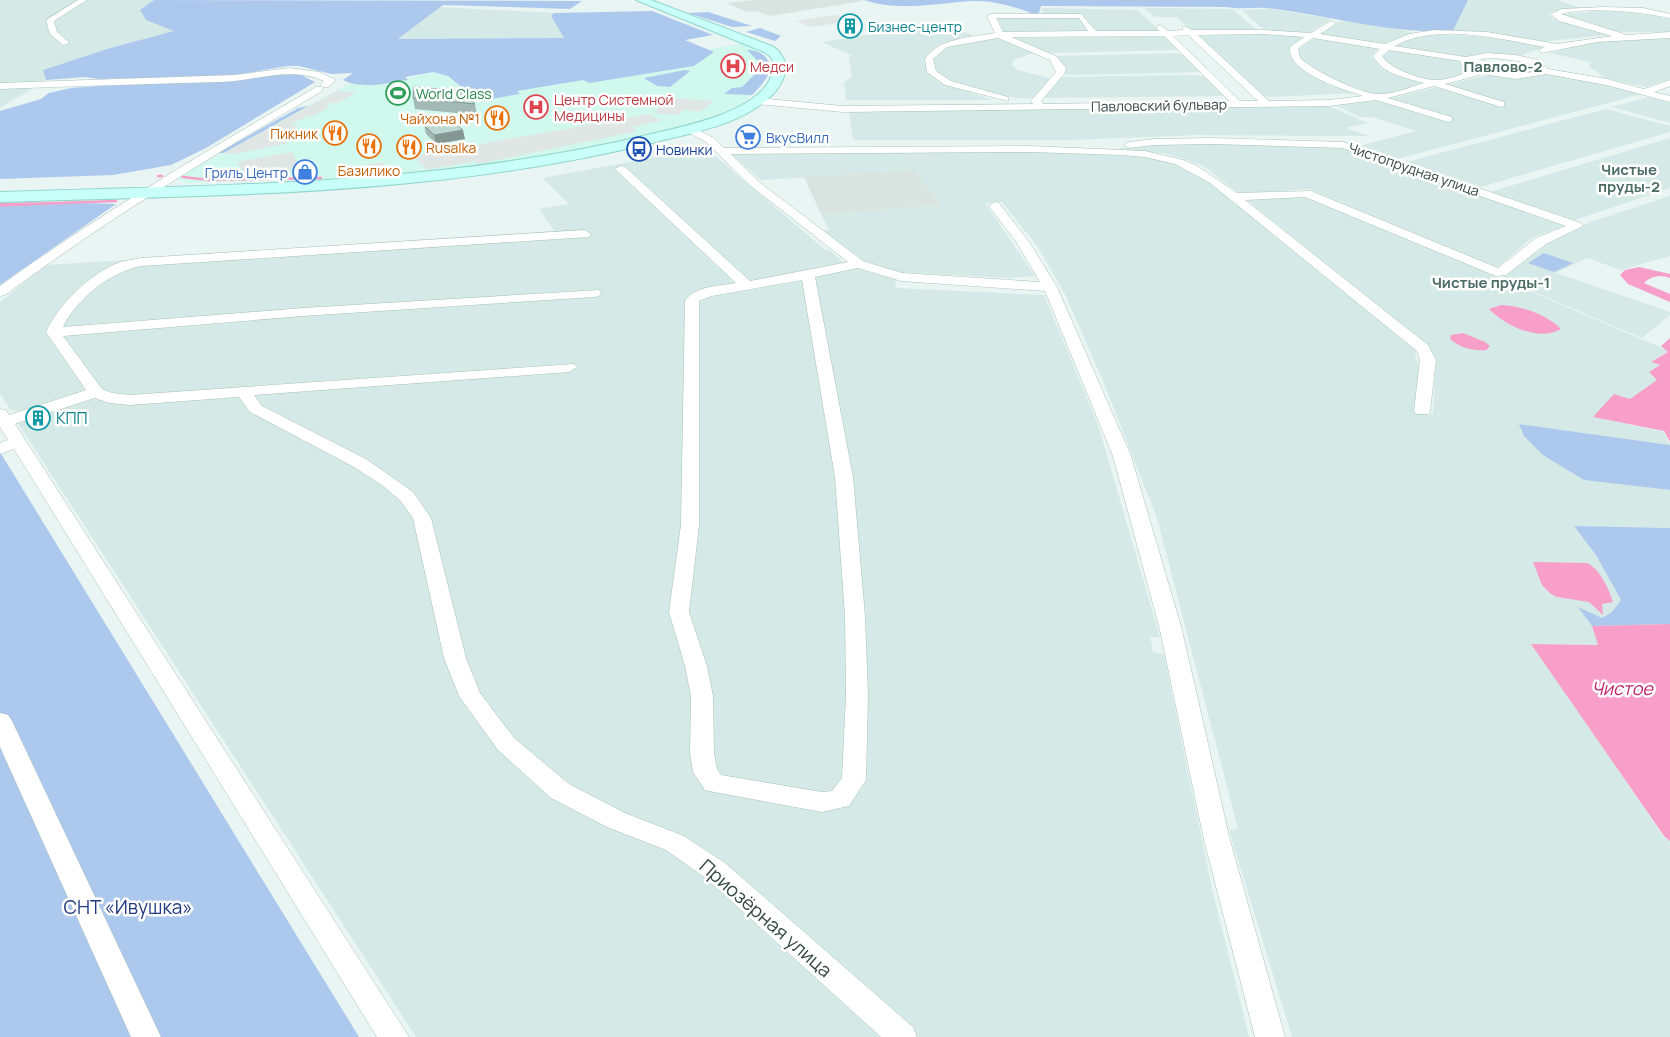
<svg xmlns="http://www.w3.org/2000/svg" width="1670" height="1037" font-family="Manrope,sans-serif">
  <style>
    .residential { fill: #d5e9e6 }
    .commercial { fill: #d1f8ed }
    .industrial { fill: #d9e4e1 }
    .green { fill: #adc8ed }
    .parking { fill: #e0e6e4 }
    .water { fill: #f79fc8 }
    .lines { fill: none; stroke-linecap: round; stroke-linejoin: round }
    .stream-far1 { stroke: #f79fc8; stroke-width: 2.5 }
    .stream { stroke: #f79fc8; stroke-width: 3 }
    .street-casing { stroke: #a9c1bc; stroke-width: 1 }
    .secondary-casing { stroke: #92d5cc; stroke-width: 2 }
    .street { fill: #fff; fill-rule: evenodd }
    .secondary { fill: #c8fff8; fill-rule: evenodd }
    .wall { fill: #a2bab3 }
    .shaded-wall { fill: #849792 }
    .building { fill: #bcd8d0; stroke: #849792 }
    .labels { text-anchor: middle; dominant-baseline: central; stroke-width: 5; stroke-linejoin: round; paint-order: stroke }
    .far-culture-label { font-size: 14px; fill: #0d838f; stroke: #fff; text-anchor: start }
    .far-health-label { font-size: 14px; fill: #be3a42; stroke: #fff; text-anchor: start }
    .far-leisure-label { font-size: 14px; fill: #27864d; stroke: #fff; text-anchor: start }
    .far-street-label { font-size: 14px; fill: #354944; stroke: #fff }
    .far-food-label { font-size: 14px; fill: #c56008; stroke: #fff; text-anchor: end }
    .far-shop-label { font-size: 14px; fill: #366cbe; stroke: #fff; text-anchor: start }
    .far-transit-label { font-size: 14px; fill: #164399; stroke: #fff; text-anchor: start }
    .far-neighbourhood-label { font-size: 15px; font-weight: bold; fill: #4c6d64; stroke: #fff }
    .culture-label { font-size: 16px; fill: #0d838f; stroke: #fff; text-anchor: start }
    .water-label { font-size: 18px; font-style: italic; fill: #bf256b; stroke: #fff }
    .near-park-label { font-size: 19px; fill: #233b81; stroke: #fff }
    .near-street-label { font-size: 19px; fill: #354944; stroke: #fff }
  </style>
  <rect width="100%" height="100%" fill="#e8f5f3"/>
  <path class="residential" d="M0 0H154L140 10 176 31 107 49 43 70 46 80 0 108Z
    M1468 0H1557L1580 8 1551 12 1549 15 1552 18 1606 32 1607 35 1540 42 1453 31Z
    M440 7 554 13 551 16 564 38 398 39Z
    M1044 8 1137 10 1160 31H1096L1082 14H1044L1041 10Z
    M1144 8 1232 9 1257 30H1191L1176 17H1155Z
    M1257 9H1272L1332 19 1308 33 1264 30 1242 10Z
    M1626 9 1670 19V32H1619L1567 19 1562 14Z
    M999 17 1079 18 1089 32 1008 34 1002 32 996 18Z
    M1346 21 1407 31 1415 33 1379 45 1317 34 1338 22Z
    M932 24H941L973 35 940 45 932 51 926 61 944 83 992 100H846L844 83 852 76 849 59 851 55 822 42Z
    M1271 33 1303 37 1291 47 1289 53 1295 62 1304 69 1355 93 1268 97 1260 95 1196 35Z
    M1439 34 1494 37 1539 45 1543 47 1520 56 1483 54 1464 57 1394 46 1419 35Z
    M1164 35 1178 50 1051 53 1043 52 1007 36Z
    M999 37 1036 52 1013 60 1012 65 1018 70 1052 79 1031 99 998 96 952 83 938 74 934 66V57L948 45Z
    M1311 37 1379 48 1372 56 1375 61 1384 68 1424 82 1426 85 1384 95 1374 94 1336 81 1303 61 1297 52 1301 45Z
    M1670 37V79L1646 87 1605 78 1589 66 1590 62 1549 53 1599 41Z
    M1388 49 1457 59 1476 70 1439 82 1413 77 1384 61 1382 55Z
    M1177 53 1184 55 1200 72 1070 75 1065 74 1066 71 1059 59 1054 56Z
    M1547 73 1601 83 1642 94 1393 160 1356 147 1416 131 1372 117H1360L1337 106 1397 97 1487 75 1530 77Z
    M1198 75 1206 77 1224 96 1042 98 1060 78 1065 77Z
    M1649 97 1670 103V123L1612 107Z
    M1326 105 1368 123 1346 128 1369 136 1196 135 1072 140H853L849 112Z
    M1606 109 1670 126V132L1477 188 1403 163Z
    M1670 138V188L1572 221 1490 192Z
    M1160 142 1344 147 1566 225 1533 237 1495 269 1309 189 1240 194 1202 165 1164 153 1123 151 1118 149Z
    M706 148 825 250 828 249 846 265 896 280 895 288 1044 295 1098 425 1160 637H1150L1153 652 1164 655 1212 889 1249 1037H416L18 423 29 419 23 411 10 410 0 393V302L46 265 556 233 539 209 569 204 542 178Z
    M1035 151 1150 157 1192 170 1208 183H1212L1416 350 1415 357 1421 369 1416 412 1433 414 1436 360 1428 344 1383 311 1246 199 1306 195 1669 351 1652 362 1661 365 1658 380 1630 399 1594 417 1664 432 1670 445 1519 424 1584 480 1670 490V528L1574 526 1596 555 1621 600 1612 612 1602 618 1579 608 1592 626 1598 645 1532 644 1663 836 1670 841V1037H1292L1229 830 1238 829 1157 518 1103 381 1066 296 1038 247 1002 202 985 203 1035 276 1009 278 897 272 870 265 822 231 829 230 821 214 941 205 915 171 761 180 730 153Z
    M1670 196V256L1621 270 1587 258 1556 273 1670 312V315L1642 338 1502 278 1542 245 1588 223Z"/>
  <path class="commercial" d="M743 43 767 57 770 66 768 74 762 85 741 104 729 111 656 135 545 159 359 179 186 183 177 178 350 83 373 85 433 72 448 76 479 101 520 94 516 91 583 80 589 83 710 54 713 52 708 50Z"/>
  <path class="industrial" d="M755 0H861L864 1 769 16 757 11 747 12 726 3Z
    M915 171 941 205 821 214 804 177Z"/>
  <path class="green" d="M154 0 582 1 570 9 443 5 398 39 564 38 551 16 554 13 652 11 713 35 685 40 714 52 694 66 589 83 583 80 517 91 520 94 479 101 448 76 433 72 405 77 408 80C387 83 362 90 343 80L353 73 331 74 299 66H287L230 76 99 79 85 77 46 80 43 70 107 49 174 31 146 20 140 10Z
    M864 0H1468L1453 31C1394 34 1334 17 1275 9 1258 6 1242 10 1226 7L1045 6H1041L1039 13 1034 14C1016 7 993 0 973 1 937 3 900 12 864 0Z
    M708 12 752 26 732 27 688 13Z
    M760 28 781 36 775 41 746 32Z
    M747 50C761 49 775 61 768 75 764 83 758 89 752 95L724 94 732 88 742 87 756 73 753 71 761 64Z
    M685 70 690 71 670 87 657 86 644 78Z
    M266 74H299L315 82 206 148 171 165 113 175 0 179V111L41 99 49 93 71 88Z
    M308 106 224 153H218L298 108Z
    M56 202 116 204 0 285V203Z
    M1544 253 1573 263 1554 272 1528 263Z
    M1519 424 1670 445V490L1584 480 1543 455 1524 436Z
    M0 452 359 1037H0Z
    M1574 526 1670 528V624L1592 626 1578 607 1602 618 1612 612 1621 600 1596 555Z"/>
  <path class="parking" d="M836 15 851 21 811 27 796 21Z
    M337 91 357 92 337 103H330L326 106H331L314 116H307L291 125 297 126 288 132 280 131 273 136 274 138 282 136 288 143 236 154 224 153Z
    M670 98 682 99 713 101 703 110 696 112 684 109 677 115 653 113Z
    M650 114 661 121 631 127 638 131 478 164 475 161 427 170 413 156Z
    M292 152 300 168 247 178 237 162Z
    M383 162 390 170 379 172 376 170 349 175 344 169Z"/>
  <path class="water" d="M1639 267 1670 274V278C1661 274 1651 276 1644 283L1670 294V302L1628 284 1620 275 1625 270Z
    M1501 305C1522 306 1546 314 1561 329 1539 342 1506 326 1489 309Z
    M1463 333 1485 342 1490 346 1486 350C1473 351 1460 348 1450 339L1451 335Z
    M1670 338V442L1664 431 1593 417 1614 394 1630 399 1657 380 1649 372 1660 365 1651 362 1668 352 1661 346Z
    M1533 562 1587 563C1600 569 1609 589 1613 602L1602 604 1603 615 1589 602 1557 597 1551 594 1542 585Z
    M1670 624V841L1664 836 1531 644 1598 645 1592 626Z"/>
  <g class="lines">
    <path class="stream-far1" d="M158 176H162
      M183 177 209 180 321 178
      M0 205 116 201"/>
    <path class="stream" d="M0 205 31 204"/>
    <g class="street-casing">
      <path id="street" d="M78 0H87L54 21 57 32 70 43 63 45 50 34 46 20Z
        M1603 7 1643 8 1670 14V18C1642 12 1588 6 1561 14L1627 35 1670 32V38L1597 42 1542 53 1538 50 1545 47C1498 39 1439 22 1394 46L1466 57 1487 53 1516 55 1538 60 1548 69 1607 79 1644 89 1670 80V86L1654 92 1670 96V102L1606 85 1546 74 1516 79 1483 74 1445 84 1504 102V106L1501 107 1434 86 1388 98 1452 117V121L1448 122 1376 100 1329 106 843 112 757 104 752 101 757 98 843 106 1033 104 1031 101 1056 72 1050 60 998 38 947 47 933 59 936 71 951 81 1008 97V101L945 85 927 72 925 59C940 37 970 38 995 33L987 16 991 14H1081L1096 31H1159L1156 27 1160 25 1168 31 1183 30V27H1186L1192 30H1263L1311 33 1331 21 1335 23 1334 25 1320 34 1385 44 1409 34 1435 30 1487 32 1557 44 1612 36 1559 21 1551 14 1562 9ZM996 18H1079L1088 31 1003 32ZM1263 34 1304 37 1290 47C1287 73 1343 89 1363 96L1329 100 1269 101 1198 35ZM1188 35 1258 101H1240L1173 36ZM1164 36 1229 101 1043 104 1041 101 1064 74 1066 68 1056 56 1011 37ZM1313 38 1380 49 1373 56C1384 75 1404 77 1424 83 1410 87 1392 95 1378 94 1360 94 1313 70 1300 58L1298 48ZM1389 50 1460 61 1461 64 1473 71C1462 74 1446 81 1435 80 1421 80 1389 68 1382 56ZM1495 58 1524 62 1537 67H1529V71L1534 72C1521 74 1508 73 1495 71L1499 69 1497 67 1483 69 1471 63 1483 65 1487 62 1479 59Z
        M289 68 319 72 336 80 328 87H323L322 91C214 155 106 220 5 295L0 296V286C101 213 208 150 316 87H322L320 85 324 81C289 66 256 81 220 82 147 84 73 86 0 89V83L235 75Z
        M690 126 714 138 724 148 1030 146 1145 151 1183 160 1197 166 1237 193 1311 191 1498 268 1536 238 1566 226 1342 148 1212 144 1154 145 1129 148 1124 145 1129 142 1154 139 1212 138 1343 142 1581 223 1583 226 1546 244 1506 275 1496 276 1305 197 1245 200 1428 345 1436 360 1430 411 1428 414H1416L1414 411 1420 360 1417 351 1210 183 1175 164 1145 157 1121 155 1030 152 731 154 759 182 863 261 902 273 1040 282 1017 243 989 206 995 202 999 203 1029 242 1057 287 1131 456 1182 630 1230 840 1285 1037H1255L1204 840 1160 630 1113 456 1045 291 901 281 858 268 815 277 853 477 865 616 868 695 866 780 849 806 822 812 714 792 705 790 693 772 690 753 691 696 685 666 669 612 681 525 685 301C695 286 719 286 736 283L615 169 621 166 625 167 750 281 848 262 751 186 706 142 686 131V127ZM802 280 835 477 845 616 846 695 842 778 832 791 822 792 721 775 717 769 714 753 713 696 707 666 689 612 699 525V301L712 296Z
        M585 230 591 234 589 237 141 266C110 272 77 299 63 327L303 308 599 290 601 293 599 296 594 297 303 316 63 336 102 389 112 393 130 395 574 364 577 367 569 372 254 395 262 406 366 459 413 492 431 518 466 658 480 693 514 738 569 784 625 813 684 836 725 863 913 1027 917 1037H881L707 879 666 850 607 827 551 798 498 750 459 696 444 658 413 518 400 500 383 486 354 467 250 412 239 397 130 405 109 403 95 398 15 424 409 1037H377L14 449 0 454V443L8 440 0 427V409L6 410 9 415 86 390 46 332C58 306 85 279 111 266 120 261 131 260 141 258Z
        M0 713 8 715 12 721 161 1037H131L0 747Z"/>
    </g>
    <g class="secondary-casing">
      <path id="secondary" d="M636 0H651L772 46 779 51 787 65C785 76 781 86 773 94 744 125 691 133 652 143 438 196 218 195 0 202V192C218 185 438 186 651 134 685 126 741 115 765 87 771 80 772 73 775 65L770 56 764 52Z"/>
    </g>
    <use href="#street" class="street"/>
    <use href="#secondary" class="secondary"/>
  </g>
  <path class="wall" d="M413 98 475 104 477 115 415 109Z
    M424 125 465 139 436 144 426 134Z"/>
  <path class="shaded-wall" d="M463 130 465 139 436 144 434 135Z"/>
  <path class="building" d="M414 87 459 91 475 104 413 98Z
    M452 121 463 130 434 135 424 125Z"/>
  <defs>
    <g id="building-ring" transform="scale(1.25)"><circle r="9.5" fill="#fff" stroke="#0f9aa8" stroke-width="1.5"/><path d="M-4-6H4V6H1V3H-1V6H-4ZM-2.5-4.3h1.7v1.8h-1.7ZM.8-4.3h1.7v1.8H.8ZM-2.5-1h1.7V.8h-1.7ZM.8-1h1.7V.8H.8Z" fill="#0f9aa8"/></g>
    <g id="hospital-ring" transform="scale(1.25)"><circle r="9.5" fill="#fff" stroke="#e0444e" stroke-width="1.5"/><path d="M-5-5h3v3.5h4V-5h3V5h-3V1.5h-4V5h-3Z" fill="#e0444e"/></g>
    <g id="stadium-ring" transform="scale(1.25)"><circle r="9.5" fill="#fff" stroke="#2e9e5b" stroke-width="1.5"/><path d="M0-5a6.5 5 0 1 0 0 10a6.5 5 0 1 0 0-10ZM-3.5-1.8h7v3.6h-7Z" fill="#2e9e5b"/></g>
    <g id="restaurant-ring" transform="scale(1.25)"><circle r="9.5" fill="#fff" stroke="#e8710a" stroke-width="1.5"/><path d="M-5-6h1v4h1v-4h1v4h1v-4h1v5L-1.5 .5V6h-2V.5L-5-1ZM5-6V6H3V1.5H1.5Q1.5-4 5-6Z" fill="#e8710a"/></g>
    <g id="supermarket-ring" transform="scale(1.25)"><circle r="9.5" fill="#fff" stroke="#3f7fe0" stroke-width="1.5"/><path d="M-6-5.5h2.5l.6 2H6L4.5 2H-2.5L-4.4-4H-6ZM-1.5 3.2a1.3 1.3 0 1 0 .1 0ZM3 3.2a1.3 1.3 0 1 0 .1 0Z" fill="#3f7fe0"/></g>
    <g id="bus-ring" transform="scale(1.25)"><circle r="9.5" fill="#fff" stroke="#1a4fb4" stroke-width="1.5"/><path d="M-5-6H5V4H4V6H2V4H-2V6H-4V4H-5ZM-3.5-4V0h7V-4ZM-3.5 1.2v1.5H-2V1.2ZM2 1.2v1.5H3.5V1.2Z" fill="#1a4fb4"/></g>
    <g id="shop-ring" transform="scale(1.25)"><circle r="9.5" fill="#fff" stroke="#3f7fe0" stroke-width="1.5"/><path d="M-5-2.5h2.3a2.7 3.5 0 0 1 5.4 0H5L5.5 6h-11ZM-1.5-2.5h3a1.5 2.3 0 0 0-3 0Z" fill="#3f7fe0"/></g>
  </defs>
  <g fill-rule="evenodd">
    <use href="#building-ring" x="850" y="26"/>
    <use href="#hospital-ring" x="733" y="66"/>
    <use href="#stadium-ring" x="398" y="93"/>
    <use href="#hospital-ring" x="536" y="107"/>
    <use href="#restaurant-ring" x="497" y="118"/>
    <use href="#restaurant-ring" x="335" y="133"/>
    <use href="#supermarket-ring" x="748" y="137"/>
    <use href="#restaurant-ring" x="369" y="146"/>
    <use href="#restaurant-ring" x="409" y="147"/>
    <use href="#bus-ring" x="639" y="149"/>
    <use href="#shop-ring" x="305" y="172"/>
    <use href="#building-ring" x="38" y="418"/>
  </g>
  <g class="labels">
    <g class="far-culture-label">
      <text x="868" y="26">Бизнес-центр</text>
    </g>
    <g class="far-health-label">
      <text x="750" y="66">Медси</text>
      <text x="554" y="99">Центр Системной<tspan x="554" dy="16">Медицины</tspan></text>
    </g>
    <g class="far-leisure-label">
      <text x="416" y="93">World Class</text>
    </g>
    <g class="far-street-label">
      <text transform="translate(1159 105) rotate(-1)">Павловский бульвар</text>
      <text transform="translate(1414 169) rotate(19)">Чистопрудная улица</text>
    </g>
    <g class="far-food-label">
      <text x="480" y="118">Чайхона №1</text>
      <text x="318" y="133">Пикник</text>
      <text x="426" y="147" text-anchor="start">Rusalka</text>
      <text x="369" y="170" text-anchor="middle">Базилико</text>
    </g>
    <g class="far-shop-label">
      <text x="766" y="137">ВкусВилл</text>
      <text x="288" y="172" text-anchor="end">Гриль Центр</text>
    </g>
    <g class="far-transit-label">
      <text x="656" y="149">Новинки</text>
    </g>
    <g class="far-neighbourhood-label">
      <text x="1503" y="66">Павлово-2</text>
      <text x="1629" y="169">Чистые<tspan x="1629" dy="17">пруды-2</tspan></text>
      <text x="1491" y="282">Чистые пруды-1</text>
    </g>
    <g class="culture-label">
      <text x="56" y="418">КПП</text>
    </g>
    <g class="water-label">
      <text x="1622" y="688">Чистое</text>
    </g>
    <g class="near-park-label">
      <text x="128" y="907">СНТ «Ивушка»</text>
    </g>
    <g class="near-street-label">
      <text transform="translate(766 918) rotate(41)">Приозёрная улица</text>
    </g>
  </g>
</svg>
